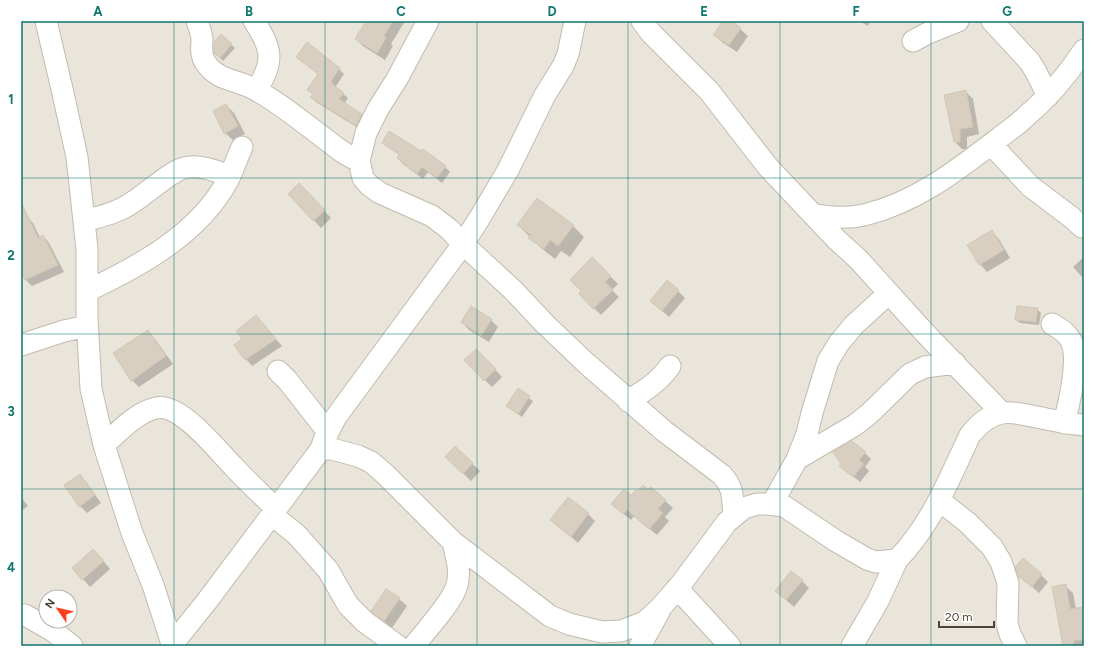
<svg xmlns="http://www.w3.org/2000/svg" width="1105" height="667" font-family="Figtree,sans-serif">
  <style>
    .residential { fill: #eae5da; fill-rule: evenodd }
    .shadow { fill: #0003 }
    .building { fill: #d8cfc1; stroke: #d3c7b4 }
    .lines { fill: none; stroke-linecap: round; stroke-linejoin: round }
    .minor-casing { stroke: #c2bbae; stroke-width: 23 }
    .minor { stroke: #fff; stroke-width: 21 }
    .grid { fill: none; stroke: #0f766e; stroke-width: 1; stroke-opacity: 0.55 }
    .neatline { fill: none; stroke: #0f766e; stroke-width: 1.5 }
    .grid-label { font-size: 13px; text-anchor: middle; font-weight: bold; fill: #0f766e }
  </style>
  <rect width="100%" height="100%" fill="#f6f3ec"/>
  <path class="residential" d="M21 21H1084V646H21ZM46 597H70V621H46Z"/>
  <path class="shadow" d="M367 21H405L391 44 393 46 385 60 363 46 356 39Z
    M724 21H729L740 29 748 36 737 52 722 42 715 35Z
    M859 21H870L868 26Z
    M221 36 235 48 223 61 215 53Z
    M339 69 344 74 336 86V88L348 98 344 104 362 115 366 119 361 130 316 102 311 97 313 94 308 90Z
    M965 91 973 99 979 134 967 137V149H962L955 142Z
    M226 105 234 113 245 134 233 140 225 133Z
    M383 143 445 167 450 172 442 183 428 172 423 179 403 164 398 158 400 155 389 148Z
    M307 191 331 218 321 228 289 194Z
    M27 217 33 223 40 238 43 236 49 243 64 272 32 286 26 280 21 269V220Z
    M518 225 573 226 584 237 570 257 561 251 555 259 541 248Z
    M991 231 999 239 1010 258 987 272 980 264Z
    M1084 257V279L1073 267Z
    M592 258 618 284 612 290 619 297 601 315 580 294 583 292Z
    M678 291 685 298 669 317 651 301Z
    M1037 309 1041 313 1039 325 1020 323 1016 320Z
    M491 320 498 327 489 342 469 330 462 322Z
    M262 323 282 346 252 366 246 359 244 340Z
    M148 332 155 339 173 364 139 387 132 380Z
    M476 350 502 377 492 387 465 360Z
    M518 390 533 401 522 417 511 409Z
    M455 448 480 471 471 481 446 457Z
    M865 453 871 459 865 467 869 471 860 482 841 466Z
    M80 476 87 483 101 503 87 513 80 506Z
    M651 488 673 508 665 517 669 521 657 535 634 516 631 520 620 511 631 497Z
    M21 497 28 506 21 511Z
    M588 514 595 521 578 543 559 526Z
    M101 558 110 569 90 587 83 579Z
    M1019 575H1041L1048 582 1039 593Z
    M802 581 809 588 794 607 776 591Z
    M1065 586 1073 593 1076 609 1084 608V646H1064Z
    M399 599 407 606 392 628 372 611Z"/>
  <path class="building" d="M366 21H393L384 36 386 38 377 53 355 39Z
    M723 21H731L741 28 729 45 713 35Z
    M221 34 232 44 220 58 214 53V42Z
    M307 42 340 68 331 81 333 82 331 83 344 93 339 99 362 114 356 126 310 97 313 94 307 90 318 74 296 57Z
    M966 90 973 127 960 129V142H954L944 95Z
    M226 104 238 126 224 134 213 111Z
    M389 131 421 151 423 149 446 166 437 178 422 167 417 174 397 158 399 154 382 143Z
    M299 183 325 210 313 221 288 194Z
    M537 198 574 225 558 246 550 240 544 249 528 238 531 235 517 225Z
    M21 202 38 238 43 235 58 265 25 280 21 271Z
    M992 230 1004 250 979 265 967 245Z
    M592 257 611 276 605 282 613 290 593 309 579 294 581 291 570 280Z
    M667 280 679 290 662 311 650 301Z
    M471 306 492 319 481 336 461 322Z
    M1017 306 1038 308 1036 322 1015 320Z
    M256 315 276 339 245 360 234 345 242 339 236 331Z
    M148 330 166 356 131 381 113 353Z
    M476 349 496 369 484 381 464 360Z
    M518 388 530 396 518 414 506 406Z
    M852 441 866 452 859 460 864 464 853 477 839 466 841 464 833 452Z
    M455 446 473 463 463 474 445 457Z
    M80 474 95 495 79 507 64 485Z
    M643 485 648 489 651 487 666 500 658 509 663 513 649 529 627 510 623 514 611 504 624 489 631 495 636 490 638 491Z
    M568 497 589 513 571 537 550 520Z
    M93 549 104 561 82 580 72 568Z
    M1023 558 1042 574 1032 587 1018 576 1015 567Z
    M791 571 803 580 786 600 775 591Z
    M1066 584 1070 609 1084 607V640H1074L1073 646H1063L1052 587Z
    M386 589 400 598 384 621 371 611Z"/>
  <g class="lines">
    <g class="minor-casing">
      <path id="minor" d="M46 21 62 89 77 157 87 249V318L91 389 104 445 132 533 153 585 172 644
        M197 21C199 27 201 32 202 38 202 47 200 54 205 62 218 82 237 79 254 89 279 102 301 121 324 138 337 148 343 154 359 161
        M254 21C272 48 275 62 256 90
        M428 21 397 79 378 109 366 133 359 161 363 178 369 185 380 193 432 216 449 229 463 244 513 290 545 324 586 363 664 431 722 475C735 489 732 500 734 516
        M642 21 650 32 709 91 768 167 837 240 858 259 924 332 1002 413
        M992 21 1030 62 1036 72 1048 96
        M913 41 928 33 958 21
        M991 144 1030 186 1071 217 1082 227
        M813 215C830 217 847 219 864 215 918 202 960 168 1003 135 1009 130 1016 126 1022 120 1046 100 1067 76 1084 50
        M84 221C101 216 118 213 133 202 146 194 171 171 184 168 199 164 216 171 230 176
        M87 291C140 266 199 234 228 180 233 170 237 158 242 147
        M1052 324C1060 329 1068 333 1072 343 1079 361 1069 404 1064 423
        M21 345 64 331 87 326
        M278 371 288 381 328 432
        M628 401C644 391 659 382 670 366
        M104 445C118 432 137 412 156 408 180 402 218 451 233 466 247 481 262 495 276 509
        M321 449H332L358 456 371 462 385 474 453 542 550 616 569 624 602 632 621 631 645 622 661 607 681 584 727 522 744 508 757 504H768L784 506 836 541 867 559 876 562 897 560C933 522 948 481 970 435 978 425 989 415 1002 413 1015 411 1029 416 1042 418 1056 421 1070 424 1084 425
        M797 459 855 425 869 414 910 374 925 367 955 363
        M939 500 968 523 992 547 1001 562 1008 583 1007 624 1010 634 1016 646
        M772 504 797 459 807 434 812 413 828 361 839 343 854 325 889 293
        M272 515 296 534 328 570 348 605 365 622 398 646
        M677 588 730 646
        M21 615H25L53 631 72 646
        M171 646 207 601 321 449 324 440 336 417 463 244 479 219 508 170 545 95 563 66 568 54 575 21
        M414 646C425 631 453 602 457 585 461 570 456 556 453 542
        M640 646 659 612
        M852 646 878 601 897 560"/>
    </g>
    <use href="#minor" class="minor"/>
  </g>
  <path class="grid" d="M174 21V646M325 21V646M477 21V646M628 21V646M780 21V646M931 21V646M21 178H1084M21 334H1084M21 489H1084"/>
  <rect width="1105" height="667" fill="none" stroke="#ffffff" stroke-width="44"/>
  <g transform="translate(58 609) rotate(304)"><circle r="19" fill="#ffffff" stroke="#b7b4b0"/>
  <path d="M0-3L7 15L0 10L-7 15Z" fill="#fc3f1d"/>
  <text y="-6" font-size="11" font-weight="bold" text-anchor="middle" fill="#4b4439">N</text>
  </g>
  <path d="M939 621v6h55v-6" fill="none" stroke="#4b4439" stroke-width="2"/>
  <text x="945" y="621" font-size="12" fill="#4b4439" stroke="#ffffff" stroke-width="3" paint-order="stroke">20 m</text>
  <rect x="22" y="22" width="1061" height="623" class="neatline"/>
  <g class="grid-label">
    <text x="98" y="16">A</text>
    <text x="249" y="16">B</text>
    <text x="401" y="16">C</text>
    <text x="552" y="16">D</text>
    <text x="704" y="16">E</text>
    <text x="856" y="16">F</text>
    <text x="1007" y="16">G</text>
    <text x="11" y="104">1</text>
    <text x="11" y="260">2</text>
    <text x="11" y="416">3</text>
    <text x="11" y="572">4</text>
  </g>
</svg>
